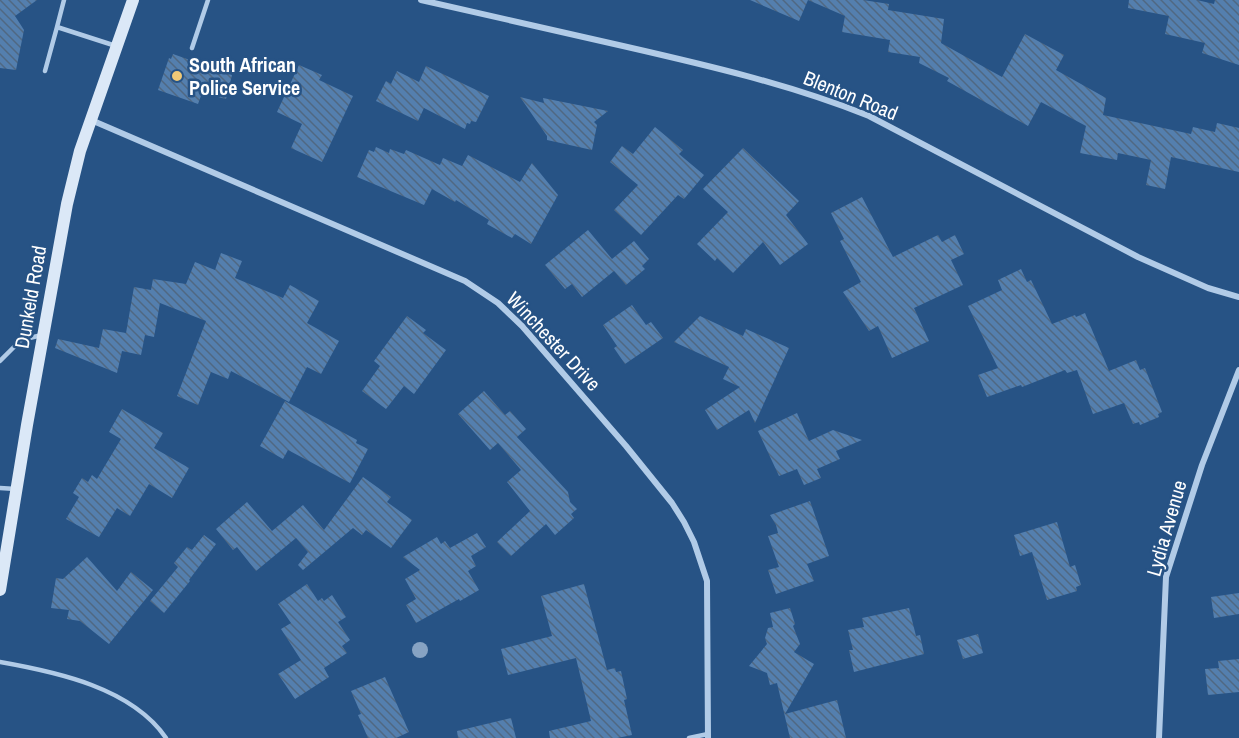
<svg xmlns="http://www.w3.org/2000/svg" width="1239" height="738" font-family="'Archivo Narrow',sans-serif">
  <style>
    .building { fill: url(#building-back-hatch) }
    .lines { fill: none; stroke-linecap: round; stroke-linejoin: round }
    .lane { stroke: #b1cbe7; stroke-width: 4.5 }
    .street { stroke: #b1cbe7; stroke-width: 6 }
    .secondary { stroke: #dbe8f7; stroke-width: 12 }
    .tree { fill: #87a3c3 }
    .poi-dot { fill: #f0c977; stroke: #275385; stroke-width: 2 }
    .labels { text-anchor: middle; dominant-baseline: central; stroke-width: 5; stroke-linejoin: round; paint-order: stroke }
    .poi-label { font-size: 20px; font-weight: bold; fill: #fff; stroke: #275385; text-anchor: start }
    .street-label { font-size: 20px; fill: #fff; stroke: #275385 }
  </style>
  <defs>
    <pattern id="building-back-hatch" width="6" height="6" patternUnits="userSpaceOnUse" patternTransform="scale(1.5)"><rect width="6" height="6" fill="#547fae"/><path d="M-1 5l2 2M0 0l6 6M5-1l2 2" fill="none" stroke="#506882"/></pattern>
  </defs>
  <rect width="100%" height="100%" fill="#275385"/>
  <path class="building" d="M0 0H37L15 16 24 30 16 70 0 68Z
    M750 0H808L799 21Z
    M808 0H863L889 4 888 10 944 19 941 43 1002 77 1025 34 1064 55 1056 70 1106 98 1103 115 1191 134 1193 127 1215 132 1217 123 1239 128V172L1171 157 1165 189 1146 185 1151 160 1118 153 1117 160 1080 153 1086 126 1041 102 1028 126 947 81 949 78 919 63 920 57 888 52 890 40 842 32 845 16Z
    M1129 0H1197L1214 4 1215 0H1239V65L1202 53 1205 43 1165 34 1169 16 1128 8Z
    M173 54 232 75 226 99 202 93 198 104 158 90 169 58 171 59Z
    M299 65 322 75 319 80 353 96 322 162 291 148 302 124 277 112Z
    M426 66 489 96 476 122 471 121 470 124 467 123 465 129 424 108 418 121 376 101 386 81 391 84 397 71 419 82Z
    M520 97 544 103 543 98 608 111 594 122 597 125 592 150 547 140V136Z
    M655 127 683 150 679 154 704 175 684 199 678 195 641 235 614 210 638 185 610 162 622 146 633 154Z
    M376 147 389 153 390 149 404 154 406 150 440 165 443 158 462 166 468 155 520 182 532 163 558 195 531 244 515 234 512 238 487 224 489 220 456 200 455 202 432 189 424 205 357 177 369 150 374 152Z
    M743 148 799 201 786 215 808 244 780 265 763 242 733 273 717 258 715 261 697 244 728 212 703 189Z
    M862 197 893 257 938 235 942 242 955 235 964 254 951 260 963 285 914 308 929 341 892 358 878 326 869 331 843 292 861 282 840 241 844 239 831 213Z
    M588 230 612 259 634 241 649 259 642 266 645 269 626 285 614 271 582 297 572 284 565 289 545 265Z
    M221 253 242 261 235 278 283 298 290 285 319 301 307 323 339 341 321 374 307 367 289 402 231 371 228 379 211 372 198 405 177 396 206 321 160 303 154 337 145 335 141 355 122 351 117 373 55 348 58 339 99 348 103 329 126 333 134 287 151 290 153 279 186 284 195 262 215 270Z
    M1021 269 1027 282 1031 280 1052 324 1075 315 1076 317 1085 313 1109 371 1136 360 1140 370 1145 368 1162 412 1158 414 1159 417 1140 425 1139 422 1133 424 1124 403 1093 414 1077 370 1067 373 1065 370 1022 387 1021 385 987 397 978 375 998 368 968 306 1002 290 998 280Z
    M632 305 646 325 651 322 663 338 625 364 614 348 617 346 603 325Z
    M407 316 426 330 423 333 446 350 414 394 404 386 386 409 362 391 380 366 374 361Z
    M700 316 743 336 746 329 789 348 755 423 749 410 717 430 705 410 740 387 723 379 729 367 674 342Z
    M484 391 505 415 510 411 526 429 517 437 568 492 570 502 577 509 571 514 574 518 555 535 546 524 511 556 497 542 530 511 507 482 521 470 498 443 490 450 458 414Z
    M285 401 357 440 356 443 368 449 350 483 288 450 283 459 260 446Z
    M122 409 163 433 154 448 189 468 172 498 149 484 130 516 117 508 99 537 66 519 79 497 73 493 82 478 88 482 92 475 97 479 121 439 109 432Z
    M797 413 809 441 833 430 862 440 836 451 840 459 817 469 821 478 804 485 797 469 779 476 758 431Z
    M363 477 391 497 387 502 412 520 391 548 366 530 362 535 353 528 303 570 298 565 308 552 296 538 256 571 237 547 233 550 216 529 247 502 272 531 303 505 324 530Z
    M810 501 829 556 807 564 814 581 776 594 768 570 779 567 768 536 778 533 776 525 770 515Z
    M1057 522 1070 567 1075 565 1081 585 1076 587 1077 591 1047 600 1032 552 1020 556 1014 535Z
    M477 533 486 547 471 556 476 566 468 571 479 590 460 601 459 599 416 623 406 605 416 599 405 579 420 570 403 557 437 537 441 544 445 541 450 548Z
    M204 535 216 544 189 580 190 581 164 613 150 601 178 567 174 563 187 547 192 550Z
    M87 557 117 591 131 572 153 590 109 644 80 621 67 619 69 610 51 608 56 578 63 579Z
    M307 584 318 601 322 598 324 601 332 595 346 617 338 622 350 640 342 646 347 653 324 668 329 677 295 699 278 674 301 660 281 629 291 623 278 604Z
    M584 584 607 670 615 668 616 672 621 671 627 699 624 700 632 735 617 738H550L549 731 591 721 576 658 508 675 501 649 552 636 541 596Z
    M1239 593V614L1214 618 1211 597Z
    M790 608 795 624 793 626 800 644 794 652 814 664 785 714 837 700 846 738H790L777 683 770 685 767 673 749 666 767 644 765 638 768 628 773 627 770 613Z
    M909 608 916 636 920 635 924 654 854 672 849 650H853L848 630 864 627 862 618Z
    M978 634 983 653 963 659 957 640Z
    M1239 659V692L1208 695 1205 669 1219 668 1218 661Z
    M385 677 409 732 396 738H368L358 715 361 714 351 691Z
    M511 718 516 738H458L457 731Z"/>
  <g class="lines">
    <path class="lane" d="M57 27 64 0
      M192 48 208 0
      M45 71 57 27 116 46
      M0 361 21 340 42 335
      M0 488 16 489
      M0 662C57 672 132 688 166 738
      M689 738 708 734"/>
    <path class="street" d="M421 0C488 15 555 31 623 46 706 65 789 84 869 116L1138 257 1208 288 1239 297
      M91 120 465 281 498 303 522 326 626 446 672 503 684 522 694 542 707 581 708 738
      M1159 738 1166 577 1202 465 1239 370"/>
    <path class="secondary" d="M0 590 27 425 67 204 80 151 133 0"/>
  </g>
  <circle class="tree" cx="420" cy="650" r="8"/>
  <circle class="poi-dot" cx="177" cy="76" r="6"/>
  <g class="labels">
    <g class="poi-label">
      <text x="189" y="64">South African<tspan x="189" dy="23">Police Service</tspan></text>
    </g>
    <g class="street-label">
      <text transform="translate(851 95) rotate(22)">Blenton Road</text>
      <text transform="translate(30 297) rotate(-80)">Dunkeld Road</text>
      <text transform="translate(554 341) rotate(47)">Winchester Drive</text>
      <text transform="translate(1166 528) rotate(-74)">Lydia Avenue</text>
    </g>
  </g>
</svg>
